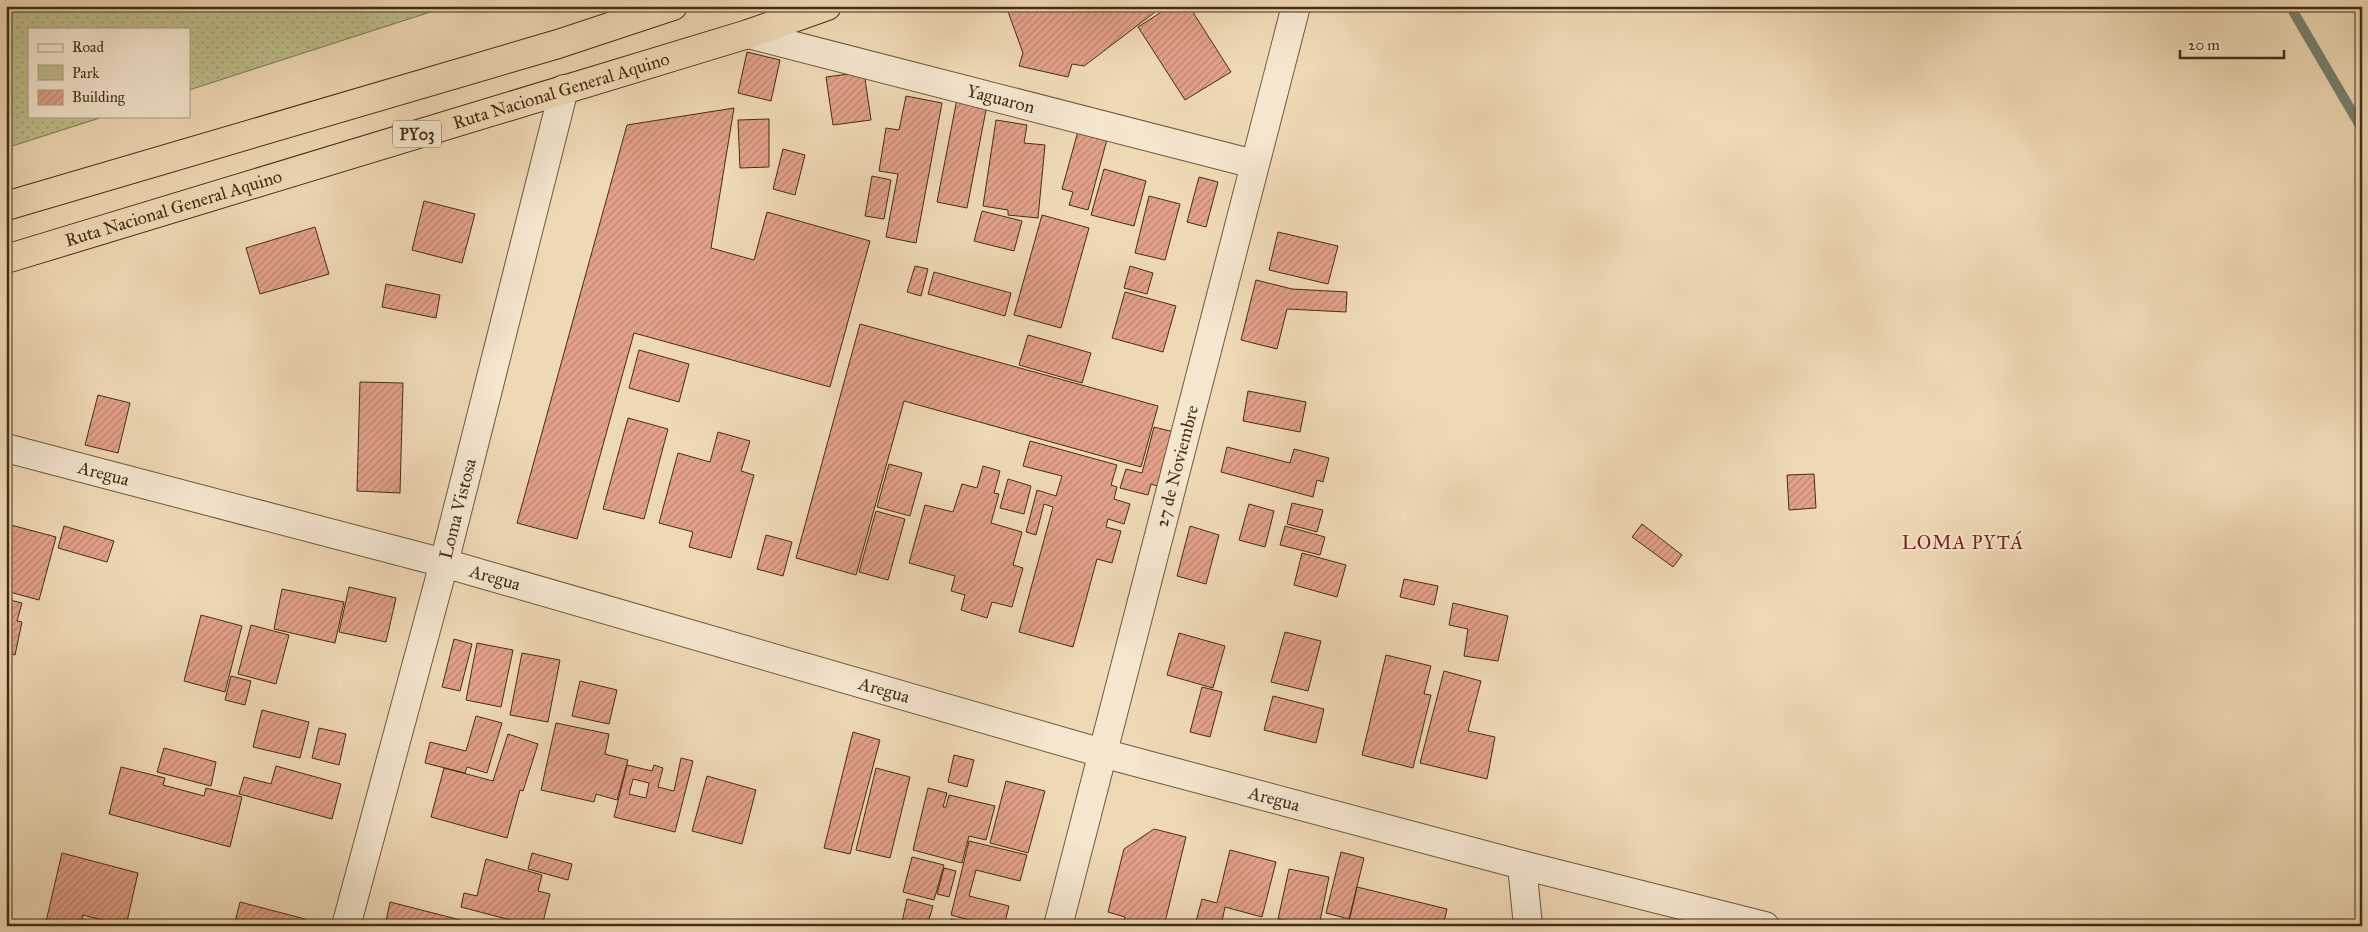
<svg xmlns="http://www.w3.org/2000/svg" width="2368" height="932" font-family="'IM FELL Great Primer',serif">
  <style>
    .green { fill: url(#green-dots); stroke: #807650 }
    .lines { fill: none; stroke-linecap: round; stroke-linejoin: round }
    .stream { stroke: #778272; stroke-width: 10 }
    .building { fill: url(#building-hatch); stroke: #422e14; fill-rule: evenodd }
    .minor-casing { stroke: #6d593c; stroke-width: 30 }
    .highway-casing { stroke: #422e14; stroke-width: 30 }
    .minor { stroke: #f5e6cf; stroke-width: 28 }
    .highway { stroke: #efd9b5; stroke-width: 28 }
    .labels { text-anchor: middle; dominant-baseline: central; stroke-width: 4; stroke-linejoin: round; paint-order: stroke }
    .shield { fill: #f5e6cf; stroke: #78654c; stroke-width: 1 }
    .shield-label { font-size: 16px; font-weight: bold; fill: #422e14 }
    .street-label { font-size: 18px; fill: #422e14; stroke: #f5e6cf }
    .neighbourhood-label { font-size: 19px; letter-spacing: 1px; fill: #7a1f14; stroke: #f5e6cf }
  </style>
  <defs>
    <pattern id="green-dots" width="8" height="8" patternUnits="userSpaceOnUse" patternTransform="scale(1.25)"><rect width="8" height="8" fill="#bdbe8b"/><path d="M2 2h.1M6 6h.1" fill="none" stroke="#9b9b70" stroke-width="1.8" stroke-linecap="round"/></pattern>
    <pattern id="building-hatch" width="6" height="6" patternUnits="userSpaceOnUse" patternTransform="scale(1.25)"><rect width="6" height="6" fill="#e4a189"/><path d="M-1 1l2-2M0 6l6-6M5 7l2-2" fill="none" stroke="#ba846f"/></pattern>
  </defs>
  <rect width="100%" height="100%" fill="#efd9b5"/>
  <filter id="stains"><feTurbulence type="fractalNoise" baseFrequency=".004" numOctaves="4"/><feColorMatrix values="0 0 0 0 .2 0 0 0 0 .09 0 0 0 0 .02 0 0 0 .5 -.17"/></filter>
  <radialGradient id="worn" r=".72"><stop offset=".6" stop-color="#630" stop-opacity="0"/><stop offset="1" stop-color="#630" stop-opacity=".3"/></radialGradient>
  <path class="green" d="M6 6H449L189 90V29H29V116H106L6 148Z"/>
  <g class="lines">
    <path class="stream" d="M2290 6 2362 129"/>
  </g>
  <path class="building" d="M1006 6H1163L1084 66 1072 64 1068 77 1019 66 1023 53Z
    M1171 6H1189L1231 72 1185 100 1138 27Z
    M747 52 780 60 771 101 738 93Z
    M864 72 871 120 833 125 826 77Z
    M906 96 942 103 916 243 886 237 898 174 879 171 886 128 899 130Z
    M957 99 987 105 967 208 937 202Z
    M734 108 711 248 754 260 767 212 870 241 830 387 634 333 577 539 517 523 627 125Z
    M769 119V167L740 168 738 120Z
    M996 120 1027 125 1024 143 1045 145 1038 218 1008 215V210L983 206Z
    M1080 124 1109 132 1088 210 1069 205 1073 192 1062 189Z
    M783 149 805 155 795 195 773 189Z
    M1104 169 1146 181 1134 226 1091 215Z
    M872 176 891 180 884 219 865 216Z
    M1199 177 1218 182 1206 227 1187 222Z
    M1149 196 1180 204 1165 260 1135 253Z
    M424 201 475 214 462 263 412 250Z
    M982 211 1022 221 1014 251 974 241Z
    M1042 215 1089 228 1061 328 1014 315Z
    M315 227 329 274 260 294 246 248Z
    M1278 232 1338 246 1328 284 1269 270Z
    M915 266 928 269 921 296 907 292Z
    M1130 266 1153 273 1147 294 1124 288Z
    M934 272 1011 293 1005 316 928 294Z
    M1256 280 1292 289 1347 292 1346 312 1287 309 1277 349 1241 340Z
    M386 284 440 295 436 318 382 307Z
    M1125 292 1176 306 1163 352 1112 338Z
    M860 324 1158 406 1141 467 904 401 856 575 796 558Z
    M1028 335 1091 353 1082 383 1019 365Z
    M639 350 689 364 679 402 629 388Z
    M360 382 403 383 400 493 357 491Z
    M1248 391 1306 402 1300 432 1243 421Z
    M98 395 130 403 118 453 85 445Z
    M628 418 668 429 644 519 603 509Z
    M1154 427 1178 433 1163 488 1151 484 1148 495 1120 488 1126 469 1142 473Z
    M718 432 750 441 741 471 754 475 731 558 689 547 693 532 659 523 678 453 710 462Z
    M1030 441 1117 465 1111 485 1117 487 1114 499 1130 504 1124 524 1108 519 1106 527 1121 531 1112 563 1097 559 1073 647 1019 632 1053 507 1044 504 1036 535 1026 532 1034 502 1037 490 1056 496 1062 476 1023 466Z
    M1227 447 1290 463 1294 449 1329 458 1323 482 1317 480 1313 497 1221 472Z
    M889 464 922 473 910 516 877 507Z
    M983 466 1000 471 994 493 999 494 991 523 1022 532 1013 565 1023 568 1012 607 992 602 987 618 961 610 965 595 951 591 955 576 909 563 925 505 953 512 962 484 977 488Z
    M1814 474 1816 508 1789 510 1787 475Z
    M1008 479 1031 486 1024 514 1000 508Z
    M1292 503 1323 510 1317 532 1287 524Z
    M1249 504 1274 511 1265 547 1239 540Z
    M876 511 905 519 888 580 859 572Z
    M7 524 56 537 39 600 6 591Z
    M1642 524 1682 555 1673 567 1632 537Z
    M64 526 114 541 107 562 58 548Z
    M1190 526 1219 535 1206 584 1177 576Z
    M1285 526 1325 537 1320 555 1280 545Z
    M766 535 792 542 783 576 757 569Z
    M1302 553 1346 565 1337 597 1294 585Z
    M1404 579 1438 586 1434 605 1400 597Z
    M349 587 396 598 386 642 339 632Z
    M282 589 344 602 335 643 274 629Z
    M6 599 22 603 17 621 22 622 15 655 6 653Z
    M1453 603 1508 616 1498 661 1464 656 1468 629 1449 625Z
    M201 615 242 626 225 692 184 681Z
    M251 625 289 635 276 684 238 674Z
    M1285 632 1321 641 1308 691 1271 682Z
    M1179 633 1225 646 1213 688 1167 675Z
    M454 639 472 644 460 691 442 687Z
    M477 643 513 650 501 707 466 700Z
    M522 653 560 660 548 722 510 715Z
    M1386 655 1431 666 1424 694 1431 695 1413 768 1362 755Z
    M1444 671 1481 681 1468 731 1495 737 1487 779 1420 763Z
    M231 676 251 681 245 705 225 700Z
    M580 681 617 690 609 724 572 716Z
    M1202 687 1222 692 1210 737 1190 732Z
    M1273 696 1324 709 1316 743 1264 730Z
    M262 710 309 722 300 758 253 747Z
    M476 716 502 723 487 773 467 767 465 773 425 763 430 742 466 751Z
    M556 723 609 734 605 754 628 760 617 800 596 794 594 802 541 790Z
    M319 728 346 734 339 765 312 758Z
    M853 732 880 740 850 854 824 848Z
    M508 734 538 744 523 791 520 790 507 838 431 817 444 768 493 781Z
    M164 748 216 762 211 786 157 772Z
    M954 755 974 760 967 787 948 782Z
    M681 758 693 761 675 832 614 817 627 765 652 771 654 765 663 768 658 787 674 791ZM633 779 649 783 646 798 629 794Z
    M276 766 341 784 332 819 239 794 244 777 271 784Z
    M121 767 165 778 163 785 204 796 206 788 242 797 230 847 109 814Z
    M876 768 910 777 890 858 856 850Z
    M707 776 756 790 742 844 692 831Z
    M1006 781 1045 791 1028 853 990 843Z
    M928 788 947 793 943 807H946L949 795 995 806 986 840 969 836 962 863 913 850Z
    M1154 829 1186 837 1164 926H1123L1125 917 1108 912 1124 849Z
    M969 841 1027 855 1020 881 976 870 969 896 1009 906 1004 926H992L951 915Z
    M1230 850 1276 862 1262 917 1225 907 1221 926 1195 925 1202 899 1217 903Z
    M1341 852 1364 858 1349 919 1326 913Z
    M62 853 138 873 126 926 83 915 81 926H45Z
    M532 853 572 864 568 880 528 869Z
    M912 857 944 865 934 900 903 892Z
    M486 859 542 875 538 891 550 894 542 926H533L461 907 464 893 477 896Z
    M944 868 956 871 949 897 937 894Z
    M1289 869 1329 877 1319 926 1278 919Z
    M1357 887 1447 909 1443 926H1348Z
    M907 899 933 906 927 926 902 922Z
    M240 902 305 919 303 926H234Z
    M390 902 484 926H385Z
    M951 919 978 926H950Z"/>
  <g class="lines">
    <g class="minor-casing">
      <g id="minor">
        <path id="s1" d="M748 34 1254 164"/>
        <path id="s2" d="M6 448 444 563 1102 753 1522 865 1765 926"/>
        <path d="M1522 865 1528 926"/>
        <path id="s3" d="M346 926 444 563 564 89"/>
        <path id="s4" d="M1058 926 1296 6"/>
      </g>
    </g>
    <g class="highway-casing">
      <g id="highway">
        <path d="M6 206 558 44 673 6"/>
        <path id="s5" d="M6 259 748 34 827 6"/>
      </g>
    </g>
    <use href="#minor" class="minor"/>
    <use href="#highway" class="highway"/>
  </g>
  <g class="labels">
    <rect class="shield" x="393" y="120.5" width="48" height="27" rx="4"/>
    <g class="shield-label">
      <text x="417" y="134">PY03</text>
    </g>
    <g class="street-label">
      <text stroke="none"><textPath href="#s5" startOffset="580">Ruta Nacional General Aquino</textPath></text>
      <text stroke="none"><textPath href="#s1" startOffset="261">Yaguaron</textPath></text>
      <text stroke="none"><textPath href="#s5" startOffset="175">Ruta Nacional General Aquino</textPath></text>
      <text stroke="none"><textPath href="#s4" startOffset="475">27 de Noviembre</textPath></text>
      <text stroke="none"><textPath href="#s2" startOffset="101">Aregua</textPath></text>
      <text stroke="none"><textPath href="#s3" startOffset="432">Loma Vistosa</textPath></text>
      <text stroke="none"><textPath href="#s2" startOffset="506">Aregua</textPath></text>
      <text stroke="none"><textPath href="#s2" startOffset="911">Aregua</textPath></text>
      <text stroke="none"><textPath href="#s2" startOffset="1316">Aregua</textPath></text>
    </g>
    <g class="neighbourhood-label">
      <text x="1963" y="542">LOMA PYTÁ</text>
    </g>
  </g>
  <rect width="2368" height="932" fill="none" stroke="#efd9b5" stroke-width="25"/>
  <rect x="8" y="8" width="2353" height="917" fill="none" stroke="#422e14" stroke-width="2.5"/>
  <rect x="12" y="12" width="2343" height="907" fill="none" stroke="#422e14"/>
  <rect x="28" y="28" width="162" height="90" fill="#f5e6cf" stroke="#ad9c84"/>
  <rect x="38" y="44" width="25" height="8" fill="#f5e6cf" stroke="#ad9c84"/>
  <text x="72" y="52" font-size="15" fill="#422e14">Road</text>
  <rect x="38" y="65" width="25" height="15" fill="#bdbe8b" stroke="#ad9c84"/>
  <text x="72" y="78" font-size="15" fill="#422e14">Park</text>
  <rect x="38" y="90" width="25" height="15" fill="url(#building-hatch)" stroke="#ad9c84"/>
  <text x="72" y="102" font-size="15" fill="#422e14">Building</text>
  <path d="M2180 50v8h104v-8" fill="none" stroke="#422e14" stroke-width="2.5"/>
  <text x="2188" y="50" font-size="15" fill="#422e14" stroke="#f5e6cf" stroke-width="4" paint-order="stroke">20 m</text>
  <rect width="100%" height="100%" filter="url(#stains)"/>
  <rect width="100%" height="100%" fill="url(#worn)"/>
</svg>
